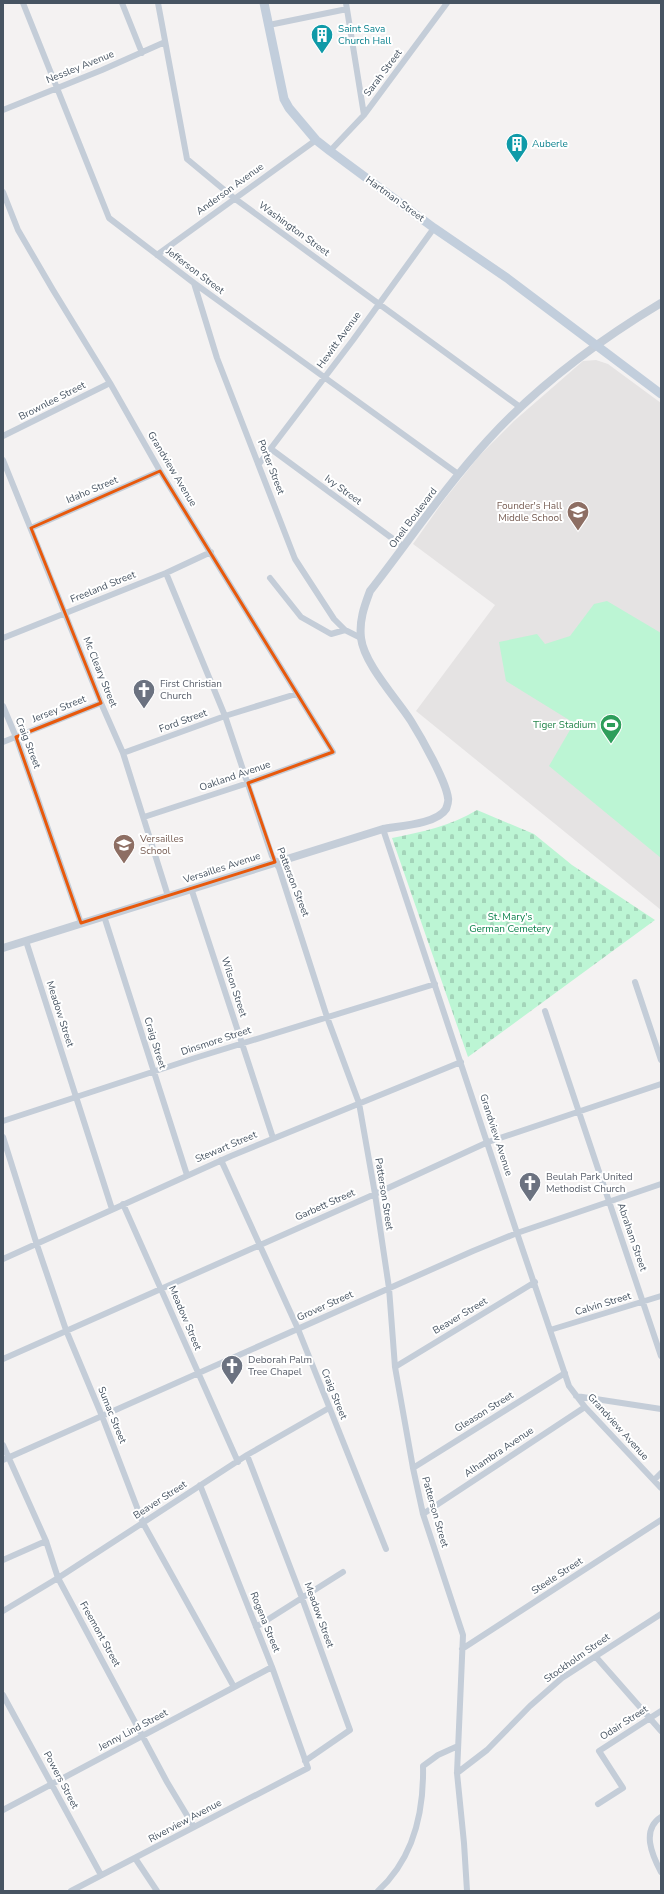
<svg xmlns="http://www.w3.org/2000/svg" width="664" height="1894" font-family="'Nunito Sans',sans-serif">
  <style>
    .education { fill: #e5e3e3 }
    .green { fill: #bcf5d4 }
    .cemetery { fill: url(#cemetery-stones) }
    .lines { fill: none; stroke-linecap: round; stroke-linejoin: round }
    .minor { stroke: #c4cdd8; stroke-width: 6 }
    .tertiary { stroke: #c4cdd8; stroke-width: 8 }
    .secondary { stroke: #c2cedc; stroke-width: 9 }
    .marked { fill: none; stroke: #e8590c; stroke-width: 3; stroke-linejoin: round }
    .labels { text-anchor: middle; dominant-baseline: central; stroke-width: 4; stroke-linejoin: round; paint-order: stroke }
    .culture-label { font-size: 10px; fill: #0d838f; stroke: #fff; text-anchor: start }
    .street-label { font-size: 10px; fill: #475462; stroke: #fff }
    .education-label { font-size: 10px; fill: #785e54; stroke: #fff; text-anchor: end }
    .worship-label { font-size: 10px; fill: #5b616d; stroke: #fff; text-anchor: start }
    .leisure-label { font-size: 10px; fill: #27864d; stroke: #fff; text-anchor: end }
    .park-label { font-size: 10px; fill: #0c824c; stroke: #fff }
  </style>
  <defs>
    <pattern id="cemetery-stones" width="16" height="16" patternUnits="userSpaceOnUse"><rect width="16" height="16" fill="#bcf5d4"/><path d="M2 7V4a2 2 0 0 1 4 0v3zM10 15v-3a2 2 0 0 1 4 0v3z" fill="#a3d4b9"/></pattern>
  </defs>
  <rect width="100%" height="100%" fill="#f4f2f2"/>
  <path class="education" d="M596 360 608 364 661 403V910L416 711 495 605 413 544 444 500 479 456 514 421 583 361Z"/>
  <path class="green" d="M607 601 661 633V858L549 766 574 723 506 681 499 642 537 634 545 644 570 636 594 604Z"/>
  <path class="cemetery" d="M477 810 534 834 572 865 655 920 468 1057 392 838C422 832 451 826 477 810Z"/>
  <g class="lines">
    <path class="minor" d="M23 3 109 218 194 283 458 474
      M122 3 142 53
      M158 3 187 159 234 198 520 407
      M346 3 364 115
      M269 25 347 9
      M3 110 102 70 165 42
      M330 151 364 115 447 3
      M3 192 18 230 53 290 110 383 160 471 333 752 248 783 144 817
      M157 255 316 140
      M194 283 217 358 295 559 334 619 345 630 361 638
      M3 436 110 383
      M271 449 404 547
      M3 460 101 703 123 753 168 896
      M259 464 353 340 434 228
      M31 528 160 471
      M166 573 225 716 272 856 279 868 327 1017 359 1103 375 1194 389 1288 395 1367 413 1468 423 1514 463 1635 457 1773 464 1843 467 1891
      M270 578 301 617 331 634 345 630
      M3 638 166 573 211 552
      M3 706 16 737 81 923
      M3 742 101 703
      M123 753 225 716 296 694
      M383 829 517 1233 569 1386 585 1407 661 1488
      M191 888 273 1138
      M104 916 187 1175
      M26 941 112 1209
      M635 982 661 1060
      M545 1011 661 1356
      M3 1121 195 1058 435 984
      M3 1137 37 1245 66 1330 102 1416 143 1523 234 1687
      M221 1160 298 1329 386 1549
      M123 1204 238 1462
      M3 1259 231 1156 461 1062
      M550 1330 661 1296
      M3 1359 375 1194 488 1142 661 1084
      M395 1367 535 1282
      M576 1396 661 1409
      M3 1445 46 1541 58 1578 167 1782 194 1827
      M247 1455 302 1598 350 1730 305 1761
      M3 1460 473 1251 517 1233 661 1184
      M413 1468 565 1373
      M654 1480 661 1473
      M423 1514 585 1407
      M3 1560 46 1541
      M3 1611 58 1578 247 1455 329 1408
      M256 1627 343 1572
      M462 1649 661 1520
      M596 1657 661 1731
      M3 1695 101 1875
      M457 1773 487 1750 530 1706 562 1678 661 1614
      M598 1804 623 1788 599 1751 661 1711
      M3 1810 272 1667
      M661 1817C641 1830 652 1855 661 1872
      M135 1858 157 1891
      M71 1891 308 1768 272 1667 200 1485
      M378 1891C413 1859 424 1812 423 1766L438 1755 458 1746"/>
    <path class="tertiary" d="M3 948 383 829C399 826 437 824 446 809 447 806 449 801 448 798 446 781 421 737 411 721 397 699 364 664 361 638 359 621 364 607 370 591 409 541 445 487 488 440 538 385 598 341 661 303"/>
    <path class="secondary" d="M264 3 284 99 289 108 316 140 330 151 434 228 507 278 661 394"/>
  </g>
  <path class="marked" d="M160 471 333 752 248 783 275 862 81 923 16 737 101 703 31 528Z"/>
  <defs>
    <g id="building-pin" transform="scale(1.15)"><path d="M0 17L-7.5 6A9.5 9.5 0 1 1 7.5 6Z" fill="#0f9aa8" stroke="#fff"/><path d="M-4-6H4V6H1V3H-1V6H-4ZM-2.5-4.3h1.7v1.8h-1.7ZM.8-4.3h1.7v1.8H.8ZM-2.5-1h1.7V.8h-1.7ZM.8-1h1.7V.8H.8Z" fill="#fff"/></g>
    <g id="school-pin" transform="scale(1.15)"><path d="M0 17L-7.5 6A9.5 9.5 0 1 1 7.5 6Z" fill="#8d6e63" stroke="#fff"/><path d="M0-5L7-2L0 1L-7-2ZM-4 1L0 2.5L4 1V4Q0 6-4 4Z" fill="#fff"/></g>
    <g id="church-pin" transform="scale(1.15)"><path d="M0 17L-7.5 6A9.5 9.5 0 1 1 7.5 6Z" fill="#6b7280" stroke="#fff"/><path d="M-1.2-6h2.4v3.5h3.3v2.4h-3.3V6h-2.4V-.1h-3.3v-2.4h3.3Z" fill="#fff"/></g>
    <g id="stadium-pin" transform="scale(1.15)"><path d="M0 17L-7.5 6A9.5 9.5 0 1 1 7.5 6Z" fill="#2e9e5b" stroke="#fff"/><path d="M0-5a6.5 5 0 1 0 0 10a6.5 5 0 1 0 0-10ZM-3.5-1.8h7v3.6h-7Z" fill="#fff"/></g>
  </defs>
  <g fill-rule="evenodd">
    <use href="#building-pin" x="322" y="35"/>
    <use href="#building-pin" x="517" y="144"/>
    <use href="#school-pin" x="578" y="512"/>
    <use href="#church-pin" x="144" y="690"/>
    <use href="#stadium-pin" x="611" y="725"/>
    <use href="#school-pin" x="124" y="845"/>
    <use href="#church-pin" x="530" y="1183"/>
    <use href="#church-pin" x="232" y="1366"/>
  </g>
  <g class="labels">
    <g class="culture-label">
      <text x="338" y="29">Saint Sava<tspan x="338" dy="12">Church Hall</tspan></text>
      <text x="532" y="144">Auberle</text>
    </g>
    <g class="street-label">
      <text transform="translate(80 67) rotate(-22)">Nessley Avenue</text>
      <text transform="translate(383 73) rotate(-53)">Sarah Street</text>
      <text transform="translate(230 189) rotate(-36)">Anderson Avenue</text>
      <text transform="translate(395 199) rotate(36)">Hartman Street</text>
      <text transform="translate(294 229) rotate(36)">Washington Street</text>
      <text transform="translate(195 271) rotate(37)">Jefferson Street</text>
      <text transform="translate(339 340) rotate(-54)">Hewitt Avenue</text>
      <text transform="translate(52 401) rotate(-27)">Brownlee Street</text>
      <text transform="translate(271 467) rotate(69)">Porter Street</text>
      <text transform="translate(172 469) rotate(59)">Grandview Avenue</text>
      <text transform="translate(92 490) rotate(-23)">Idaho Street</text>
      <text transform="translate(343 490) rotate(36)">Ivy Street</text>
      <text transform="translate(413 518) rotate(-53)">Oneil Boulevard</text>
      <text transform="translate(103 587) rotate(-22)">Freeland Street</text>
      <text transform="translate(100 672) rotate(68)">Mc Cleary Street</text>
      <text transform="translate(59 709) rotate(-22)">Jersey Street</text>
      <text transform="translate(183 721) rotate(-20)">Ford Street</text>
      <text transform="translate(28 743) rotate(69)">Craig Street</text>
      <text transform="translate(235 776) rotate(-19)">Oakland Avenue</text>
      <text transform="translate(222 868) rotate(-18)">Versailles Avenue</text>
      <text transform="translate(293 882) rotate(69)">Patterson Street</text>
      <text transform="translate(234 987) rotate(72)">Wilson Street</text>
      <text transform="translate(60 1014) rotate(72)">Meadow Street</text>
      <text transform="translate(216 1041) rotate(-18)">Dinsmore Street</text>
      <text transform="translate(155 1043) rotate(73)">Craig Street</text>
      <text transform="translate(496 1135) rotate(72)">Grandview Avenue</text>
      <text transform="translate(226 1147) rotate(-23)">Stewart Street</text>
      <text transform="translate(384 1194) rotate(81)">Patterson Street</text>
      <text transform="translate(325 1205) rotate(-24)">Garbett Street</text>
      <text transform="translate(632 1237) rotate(71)">Abraham Street</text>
      <text transform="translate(603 1304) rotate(-17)">Calvin Street</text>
      <text transform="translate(325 1306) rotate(-24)">Grover Street</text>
      <text transform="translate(460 1316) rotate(-31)">Beaver Street</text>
      <text transform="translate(185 1318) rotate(67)">Meadow Street</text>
      <text transform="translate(334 1394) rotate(68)">Craig Street</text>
      <text transform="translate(484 1412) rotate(-32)">Gleason Street</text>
      <text transform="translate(112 1415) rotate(68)">Sumac Street</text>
      <text transform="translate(618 1427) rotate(48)">Grandview Avenue</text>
      <text transform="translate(499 1452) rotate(-34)">Alhambra Avenue</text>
      <text transform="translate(160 1500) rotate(-33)">Beaver Street</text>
      <text transform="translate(435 1512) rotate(74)">Patterson Street</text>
      <text transform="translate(557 1576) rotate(-33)">Steele Street</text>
      <text transform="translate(319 1615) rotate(70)">Meadow Street</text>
      <text transform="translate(265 1622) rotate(68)">Rogena Street</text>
      <text transform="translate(100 1634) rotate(61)">Freemont Street</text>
      <text transform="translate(577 1658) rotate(-35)">Stockholm Street</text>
      <text transform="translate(624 1723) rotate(-33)">Odair Street</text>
      <text transform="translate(133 1730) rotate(-28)">Jenny Lind Street</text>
      <text transform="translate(61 1780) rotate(62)">Powers Street</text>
      <text transform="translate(185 1821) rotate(-28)">Riverview Avenue</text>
    </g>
    <g class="education-label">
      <text x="562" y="506">Founder's Hall<tspan x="562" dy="12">Middle School</tspan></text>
      <text x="140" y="839" text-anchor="start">Versailles<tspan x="140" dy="12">School</tspan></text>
    </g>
    <g class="worship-label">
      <text x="160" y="684">First Christian<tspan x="160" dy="12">Church</tspan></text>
      <text x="546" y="1177">Beulah Park United<tspan x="546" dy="12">Methodist Church</tspan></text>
      <text x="248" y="1360">Deborah Palm<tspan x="248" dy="12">Tree Chapel</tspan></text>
    </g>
    <g class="leisure-label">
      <text x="596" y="725">Tiger Stadium</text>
    </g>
    <g class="park-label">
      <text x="510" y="917">St. Mary's<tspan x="510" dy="12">German Cemetery</tspan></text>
    </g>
  </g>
  <rect width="664" height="1894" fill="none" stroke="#475462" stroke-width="8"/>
</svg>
